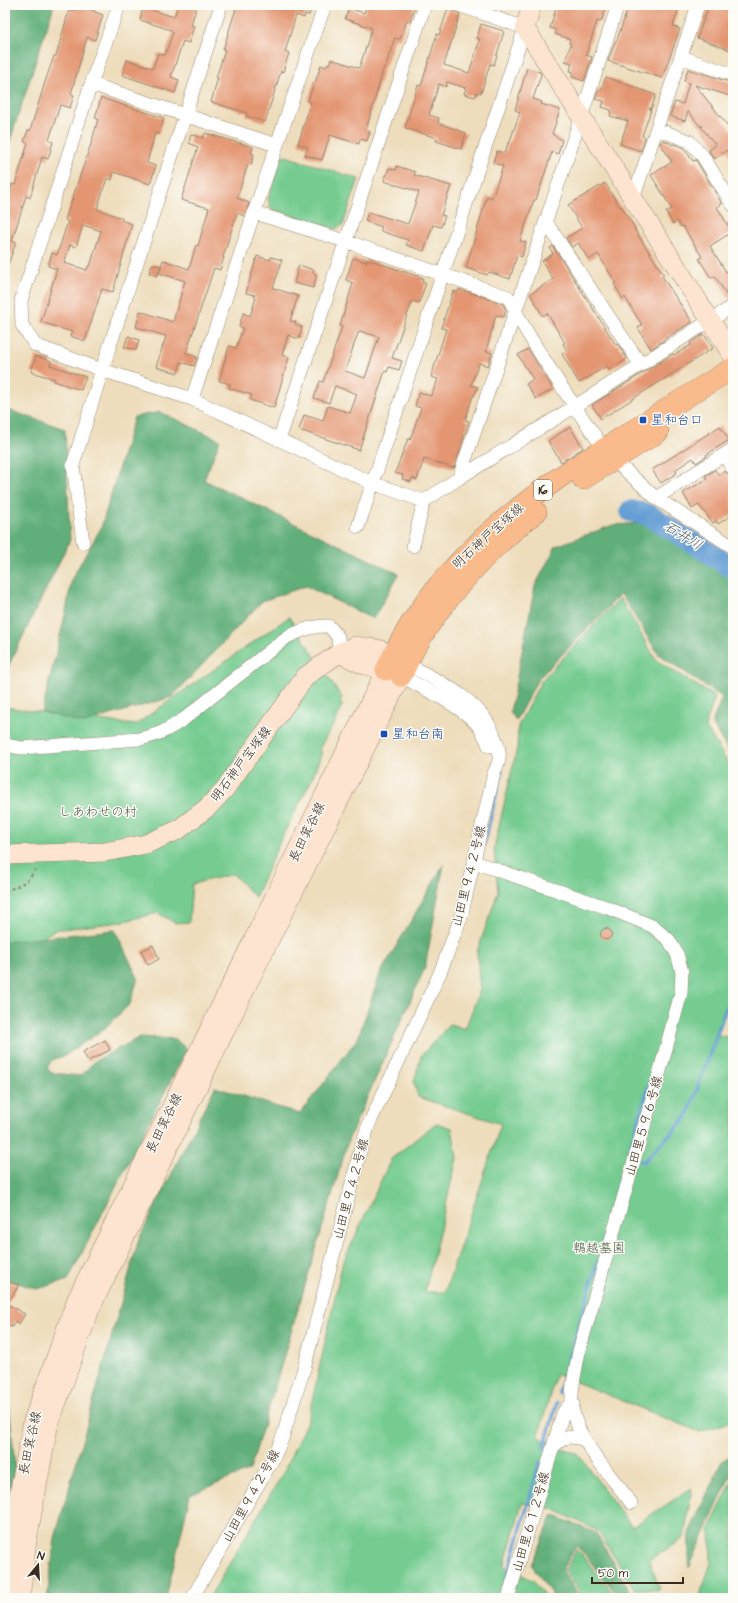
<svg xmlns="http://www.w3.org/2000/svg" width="738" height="1603" font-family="'Architects Daughter','Klee One',sans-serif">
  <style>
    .green { fill: #75cb90; stroke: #587a57 }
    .forest { fill: #60af7a; stroke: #4e6c4c }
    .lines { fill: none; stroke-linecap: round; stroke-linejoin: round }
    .stream { stroke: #659ed4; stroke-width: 3.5 }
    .river { stroke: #659ed4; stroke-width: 22 }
    .building { fill: #e49672; fill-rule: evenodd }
    .street-casing { stroke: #94846d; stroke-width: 14 }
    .secondary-casing { stroke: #94846d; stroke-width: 20 }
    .primary-casing { stroke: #94846d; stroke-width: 22 }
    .path { stroke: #94846d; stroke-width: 2; stroke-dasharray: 3 3; stroke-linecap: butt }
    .street { stroke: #fff; stroke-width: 13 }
    .secondary { stroke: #fde4d1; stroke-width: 19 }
    .primary { stroke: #fabb8c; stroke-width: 21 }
    .transit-dot { fill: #1a4fb4; stroke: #fdfcf7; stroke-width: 1.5 }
    .labels { text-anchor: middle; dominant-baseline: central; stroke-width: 3; stroke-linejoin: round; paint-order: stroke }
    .shield { fill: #fdfcf7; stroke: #75695f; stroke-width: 1 }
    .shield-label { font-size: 12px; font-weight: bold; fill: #3b2a1e }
    .transit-label { font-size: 13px; fill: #164399; stroke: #fdfcf7; text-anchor: start }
    .street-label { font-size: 13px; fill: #3b2a1e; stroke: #fdfcf7 }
    .park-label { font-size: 13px; fill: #4c5a40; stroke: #fdfcf7 }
    .water-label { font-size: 14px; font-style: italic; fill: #4c5867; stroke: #fdfcf7 }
  </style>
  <rect width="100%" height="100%" fill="#fdfcf7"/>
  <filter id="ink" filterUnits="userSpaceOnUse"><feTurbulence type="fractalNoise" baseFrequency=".025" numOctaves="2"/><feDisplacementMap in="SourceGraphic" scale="8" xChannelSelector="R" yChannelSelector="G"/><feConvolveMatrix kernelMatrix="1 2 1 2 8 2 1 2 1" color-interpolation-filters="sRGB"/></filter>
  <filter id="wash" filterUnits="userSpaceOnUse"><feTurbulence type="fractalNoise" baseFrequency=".012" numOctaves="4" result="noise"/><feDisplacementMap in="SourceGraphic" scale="16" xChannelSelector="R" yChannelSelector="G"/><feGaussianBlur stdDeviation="0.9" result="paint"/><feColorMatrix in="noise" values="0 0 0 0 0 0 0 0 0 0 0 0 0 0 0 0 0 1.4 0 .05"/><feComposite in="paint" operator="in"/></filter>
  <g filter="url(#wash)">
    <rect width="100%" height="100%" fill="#eeddbc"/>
    <path class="green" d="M282 155 359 179 343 225 335 229 271 209 268 199Z
      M620 598 656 660 715 697 705 726 733 771V989L717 1034 733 1039V1421L700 1432 556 1374 538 1437 579 1455 632 1527 692 1488 684 1538 649 1560 660 1590 634 1589 598 1531 553 1509 522 1503 504 1566 534 1581 546 1598H209L283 1473 308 1419 342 1265 391 1159 436 1123 452 1128 457 1158 425 1292H445L501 1124 418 1097 414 1082 421 1056 450 1024 465 1029 480 990 477 952 498 892 494 848 517 748 518 726 541 681Z
      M289 617 342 698 340 702 342 705 338 717 319 749 322 752 311 781 283 835 255 897 233 874 192 884 189 922 175 923 158 913 120 922 54 930 5 965V707L135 725Z
      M733 1479V1598H699L711 1563 710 1528Z
      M577 1549 617 1598H584L565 1570Z"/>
    <path class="forest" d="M5 5H54L5 156Z
      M5 409 65 429 70 540 5 673Z
      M160 412 220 440 204 480 399 574 373 619 306 586 262 601 172 697 83 723 42 712 66 611 72 578 101 528 134 417Z
      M644 523 733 572V760L712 723 722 697 658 654 621 594 538 679 516 720 510 712 535 586 556 546 613 525Z
      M444 864 425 968 349 1138 250 1470 190 1495 166 1598H47L55 1538 139 1239 215 1087 300 1114 358 1038 380 974Z
      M115 930 138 978 130 1004 105 1028 66 1055 52 1060 47 1068 52 1073 80 1076 95 1061 140 1037 175 1039 187 1049 68 1280 37 1289 5 1279V942Z
      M5 1358 15 1467 5 1513Z
      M733 1454V1470L689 1568V1533L722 1461Z
      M553 1515 596 1533 631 1593 659 1598H620L577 1545 562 1570 581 1598H554L532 1565Z"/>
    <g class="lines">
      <path class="stream" d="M484 844 502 771
        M640 1161 643 1162 684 1120 689 1112 733 989
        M602 1246 621 1177 650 1082
        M559 1393 598 1261
        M544 1448 557 1403
        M502 1594 540 1462"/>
      <path class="river" d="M631 511 649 515 733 568"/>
    </g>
    <g id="blocks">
      <path class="building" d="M75 5 95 11V12L103 15 95 40 87 37 71 94 74 95 70 108 60 105 49 140 53 142 48 159 42 157 30 198 26 196 12 241 16 242 7 268H5V206L12 184 15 185 28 143 24 141 28 130 30 131 45 82 54 56H56L69 10 73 11Z
        M178 5H197L191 25 194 26 189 43 183 41 171 77 179 80 175 93 122 75 127 60 153 68 158 53 165 55 173 32 171 31V30L140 20 143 7 174 17Z
        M237 5H313L309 15 305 14 304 18 296 15 285 52 289 53 283 72 281 71 265 122 246 116 247 113 211 102 218 78H216L225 50H223Z
        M367 5H415L410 21 407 20 400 39 395 38 385 67H384L366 130 370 132 367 141 360 139 359 144 330 135 322 160 305 155 308 147 298 144 311 102 308 101 314 82 315 83 321 65 326 67 327 64H329L331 59 359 68 360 66 372 28 345 19 349 8 364 13Z
        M557 5H607L601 22 597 21 586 55 592 57 584 81 572 77 573 72 570 71 572 63 565 61 571 44 569 43 570 39 555 34 556 30 550 28Z
        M629 5H680L673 26 680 29 662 78 608 61 616 40H617Z
        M709 5H733V51L697 38Z
        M448 9 460 14 444 65 469 73 480 39 477 38 481 24 504 31 494 65 490 64 481 93 477 92 475 97 464 94 466 88 447 82 446 87 439 84 429 115 439 118 438 123 466 133 461 149 436 141 437 138 405 128 418 85 421 86 437 34 439 35Z
        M527 68 540 72 541 75 533 99 542 102 541 104 560 110 552 134 562 140 558 154 552 152 536 200H534L520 241 526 242 522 257 517 255 510 279 489 272 487 275 466 268 487 196 492 198 503 166 493 163 497 151 505 153 508 143 509 144 520 112 515 110Z
        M688 69 733 83V97L695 85 733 132V159L727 150 714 159 709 150 716 145 701 127 703 126H700L688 111 685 121 670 116 675 102 683 104 689 83 684 81Z
        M606 77 656 95 651 109 649 108 651 110 642 136 645 137 641 151 620 144 628 121 610 116 611 110 602 107 604 101 595 99 599 89 601 90Z
        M101 98 164 118 159 134 155 133 147 163 156 166 150 184 114 172 112 180 107 178 97 209 122 218 121 220 132 224 113 292 102 289 85 341 70 336 72 332 41 322 57 269 48 266 52 253 57 255 68 221 65 220 92 141 98 119 95 118ZM83 225 101 231 90 266H88L87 270 64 263 70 245 76 247Z
        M205 133 253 147 251 153 254 154 251 165 248 164 237 198 249 203 245 216 237 213 223 257H224L220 270 214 268 197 320 186 353 197 357 194 366 181 362 178 373 156 367 166 336 136 327 140 311 173 322 185 281 159 273 163 260 189 269 196 245 198 246 209 208 181 200 198 147 189 143 191 134 203 138Z
        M663 140 670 143 672 145 674 144 684 148 693 161 696 160 722 204 717 207 732 232 710 246 726 272 733 267V298L729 299 715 276 711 278 699 259 702 257 683 226 681 227 677 221 673 224 666 212 672 209 651 175 672 162 660 143Z
        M397 166 415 172 414 175 451 186 441 215 445 216 441 227 433 225 424 251 406 245 408 240 380 231 382 227 365 221 368 212 408 224 419 192 384 181 389 168 396 170Z
        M605 183 620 207 621 206 635 228 634 229 664 275 662 276 692 322 664 339V340L651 349 638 328 642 325 625 297 623 299 614 284 616 283 598 254 589 260 578 243 572 247 566 238 582 228 568 205Z
        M553 246 616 345 618 344 627 359 609 370 607 366 579 383 562 354 567 350 563 344 565 343 547 313 543 316 530 294 553 279 542 261 553 254 550 248Z
        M257 256 270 260 271 257 282 260 273 288 298 296 290 321 296 322 295 324 302 327 299 339 288 335 282 355 289 357 274 408 250 400 252 395 229 388 230 384 219 381 229 346 236 348 243 328 239 327 243 313 250 316 256 298 254 297 255 295 246 293Z
        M353 258 366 262 367 259 423 278 422 282 426 283 419 303 412 301 392 358 402 361 399 370 389 367 387 372 385 371 359 450 299 430 304 415 323 421 328 406 350 413 357 394 335 386 329 403 314 398 320 381 323 382 342 327 340 326 353 283 346 280ZM360 331 379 337 365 378 345 371 358 333H359Z
        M152 264 161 266 157 276 149 273Z
        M299 265 314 270 313 273 316 274V278L313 288 294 283Z
        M459 289 503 304 506 310 504 317 496 315 486 351 492 353 488 366 479 363 471 385 478 387 474 396H473L465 420 469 421 454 468 424 459 417 480 412 478 411 482 402 479 403 475 395 473 408 439 410 440 421 408 415 406 419 392 431 396 438 379 431 377 446 329 441 328 453 291 458 292Z
        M704 334 713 348 601 419 592 405 673 354 674 355 691 345 690 343Z
        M128 336 139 340 136 350 124 347Z
        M528 349 553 389 536 399 526 384 533 379 518 355Z
        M36 356 51 361 50 365 86 377 81 390 54 381 55 379 31 372Z
        M720 426 729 440 706 455 707 456 696 463 693 458 675 470 677 473 661 483 652 470Z
        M570 427 583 448 561 462 548 441Z
        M715 470 719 475 725 471 733 479V514L718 524 716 521 713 523 699 505 692 509 683 493 707 479 705 476Z
        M600.5 934a5.5 5.5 0 1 1 11 0a5.5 5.5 0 1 1-11 0Z
        M153 945 159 959 148 965 141 951Z
        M105 1040 110 1050 88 1061 83 1052Z
        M5 1281 19 1285 7 1304 25 1314 19 1324 15 1321 12 1327 5 1323Z"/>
    </g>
  </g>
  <g filter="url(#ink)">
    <use href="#blocks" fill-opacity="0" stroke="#94846d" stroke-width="1"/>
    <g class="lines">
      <g class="street-casing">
        <path id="street" d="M119 5 91 84 21 301 22 325 35 345 102 370 192 399 372 483 424 501 459 478 574 407 733 306
          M681 57 733 75
          M91 84 276 145
          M657 129 689 141 702 155 733 205
          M633 199 698 5
          M255 213 345 241 508 297C514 307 518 317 524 327 549 369 576 409 604 449
          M546 222 641 365
          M192 399C236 267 279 136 325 5
          M279 440 425 5
          M724 455 733 469
          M614 460 656 498 733 547
          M459 478 581 117 618 5
          M656 498 733 449
          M358 527 525 28 459 5
          M83 542 73 465 102 370 221 5
          M413 546 424 501
          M401 676C421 687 463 707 477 724 483 731 486 738 489 746
          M5 745 21 748 139 739C157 736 169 729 184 719L287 637C301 631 313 625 329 626L338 637 339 653
          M474 862 608 908 652 926 669 940 677 954 682 972 681 993 658 1078 579 1351C576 1370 569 1393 573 1412 580 1443 612 1477 631 1503
          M553 1447C564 1436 571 1435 585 1440
          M192 1598 273 1459 282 1439 305 1365 362 1144 369 1124 440 973 461 917 494 773C496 769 499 763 499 759 500 752 498 744 495 738 482 700 440 682 407 664
          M508 1598 563 1413 567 1407 573 1404"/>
      </g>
      <g class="secondary-casing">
        <path id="secondary" d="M532 5 525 28 733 356
          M5 855 105 852 146 844 178 830 208 807 224 790 306 676 339 653 355 646 381 650 406 664
          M6 1598 12 1532 33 1421 77 1299 386 670
          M20 1598 27 1540 48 1427 90 1309 245 989 401 676 386 670 362 664 339 653"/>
      </g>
      <g class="primary-casing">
        <path id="primary" d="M583 479 658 432
          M386 670C424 587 483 532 556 480 575 466 595 455 615 442 654 417 694 392 733 368
          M401 676C406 666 410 656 416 646 445 596 490 547 536 512"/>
      </g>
      <path class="path" d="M5 891C18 886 29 883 35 869"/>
      <use href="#street" class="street"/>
      <use href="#secondary" class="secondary"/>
      <use href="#primary" class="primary"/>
    </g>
  </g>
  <g class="transit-dot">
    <rect x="639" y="416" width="8" height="8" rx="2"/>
    <rect x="380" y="730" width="8" height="8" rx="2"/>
  </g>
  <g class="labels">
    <rect class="shield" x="534" y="480" width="18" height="20" rx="3"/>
    <g class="shield-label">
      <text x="543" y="490">16</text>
    </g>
    <g class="transit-label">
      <text x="651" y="420">星和台口</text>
      <text x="392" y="734">星和台南</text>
    </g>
    <g class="street-label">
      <text transform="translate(488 536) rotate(-42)">明石神戸宝塚線</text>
      <text transform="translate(241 764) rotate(-53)">明石神戸宝塚線</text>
      <text transform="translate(307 832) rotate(-64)">長田箕谷線</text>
      <text transform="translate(469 876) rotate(-76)">山田里９４２号線</text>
      <text transform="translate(164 1123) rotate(-64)">長田箕谷線</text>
      <text transform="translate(644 1126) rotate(-74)">山田里５９６号線</text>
      <text transform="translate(351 1189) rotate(-75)">山田里９４２号線</text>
      <text transform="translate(30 1443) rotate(-78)">長田箕谷線</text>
      <text transform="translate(251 1496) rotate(-61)">山田里９４２号線</text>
      <text transform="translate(531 1522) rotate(-74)">山田里６１２号線</text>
    </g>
    <g class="park-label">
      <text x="98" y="812">しあわせの村</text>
      <text x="599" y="1248">鵯越墓園</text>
    </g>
    <g class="water-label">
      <text transform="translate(683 536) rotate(32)">石井川</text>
    </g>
  </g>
  <rect width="738" height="1603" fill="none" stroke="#fdfcf7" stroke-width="20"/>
  <g transform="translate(38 1565) rotate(18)" stroke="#fdfcf7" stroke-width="3" paint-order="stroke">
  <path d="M0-3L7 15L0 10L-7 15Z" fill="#3b2a1e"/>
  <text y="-6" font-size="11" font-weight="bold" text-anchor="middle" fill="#3b2a1e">N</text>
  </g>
  <path d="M592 1577v6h91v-6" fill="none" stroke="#3b2a1e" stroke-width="2"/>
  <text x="598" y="1577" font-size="12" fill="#3b2a1e" stroke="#fdfcf7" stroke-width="3" paint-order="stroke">50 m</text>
</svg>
